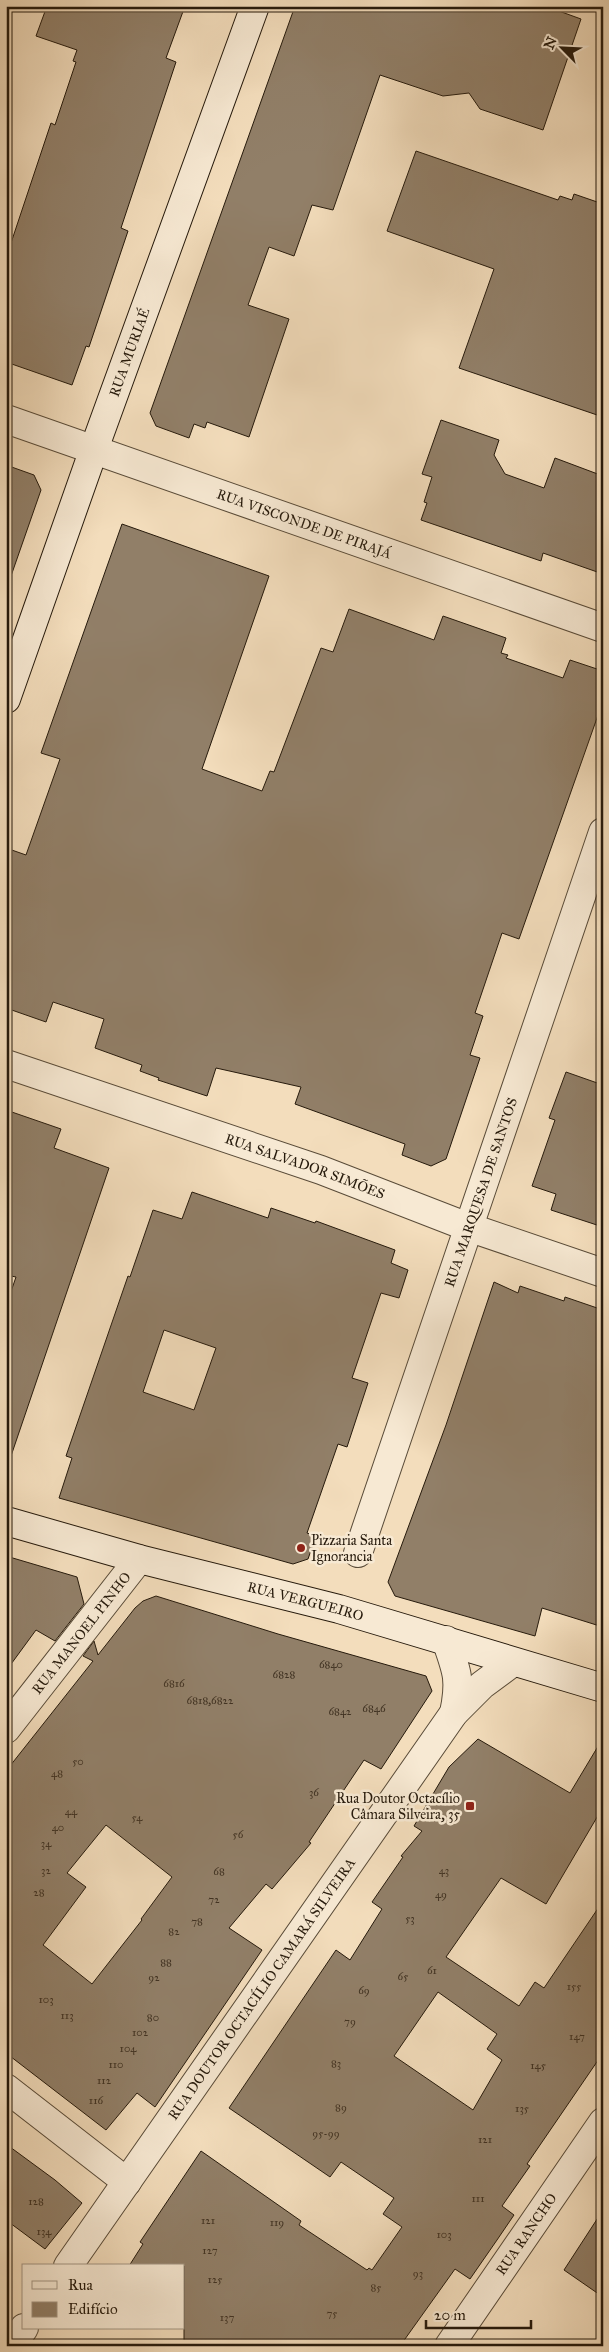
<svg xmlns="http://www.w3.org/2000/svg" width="609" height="2352" font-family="'IM FELL Great Primer',serif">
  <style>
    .building { fill: #917f68; stroke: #261a0c; fill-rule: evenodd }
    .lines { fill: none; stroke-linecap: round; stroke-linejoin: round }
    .street-casing { stroke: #594b38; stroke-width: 30 }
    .secondary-casing { stroke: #261a0c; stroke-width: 30 }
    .street { stroke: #f7e9d3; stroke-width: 28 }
    .secondary { stroke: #f7e9d3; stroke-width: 28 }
    .poi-dot { fill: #8f2418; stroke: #f7e9d3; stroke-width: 2 }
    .labels { text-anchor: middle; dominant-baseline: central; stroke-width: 5; stroke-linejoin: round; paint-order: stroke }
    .number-label { font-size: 11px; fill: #413323 }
    .street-label { font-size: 14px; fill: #261a0c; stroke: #f7e9d3 }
    .poi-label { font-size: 14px; fill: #261a0c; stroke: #f7e9d3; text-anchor: start }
  </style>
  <rect width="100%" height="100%" fill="#f3ddbc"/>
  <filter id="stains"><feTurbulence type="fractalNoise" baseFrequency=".004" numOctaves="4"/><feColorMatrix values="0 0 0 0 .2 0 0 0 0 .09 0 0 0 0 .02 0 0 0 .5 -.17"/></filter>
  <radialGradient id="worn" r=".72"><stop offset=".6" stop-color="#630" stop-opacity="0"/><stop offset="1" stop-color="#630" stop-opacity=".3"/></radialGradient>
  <path class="building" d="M47 6H185L166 58 176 62 121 228 128 231 89 347 86 346 72 385 6 362V258L51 123 55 125 76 62 73 61 77 50 36 36Z
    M295 6H545L581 19 543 130 480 109 469 93 443 96 380 75 333 210 312 205 294 256 269 247 248 305 289 319 249 437 207 422 205 428 194 424 189 438 156 426 150 413Z
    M416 151 558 200 560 196 572 200 574 194 603 204V417L459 368 494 269 387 231Z
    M441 420 499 440 494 455 505 474 544 488 555 458 603 476V574L543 553 541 561 421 520 427 503 424 502 432 477 422 474Z
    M6 465 34 475 41 490 11 576 6 575Z
    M122 524 269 576 202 769 262 791 270 771 274 772 321 648 333 652 349 609 434 640 443 616 506 638 501 653 508 655 506 658 563 678 570 660 603 671V701L519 939 502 933 475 1013 483 1016 470 1055 480 1058 446 1159 431 1166 402 1155 405 1144 295 1104 301 1087 216 1068 207 1096 158 1080 159 1078 140 1071 142 1065 95 1048 104 1019 53 1002 46 1022 6 1008V848L26 855 60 759 41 753Z
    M566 1072 603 1085V1227L551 1210 556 1194 532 1186 555 1120 549 1118Z
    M6 1110 61 1129 54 1148 109 1168 11 1456 6 1455V1306L16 1277 6 1275Z
    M192 1192 268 1218 271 1208 315 1223 316 1221 395 1250 391 1263 408 1270 399 1298 381 1293 352 1378 368 1383 347 1447 338 1444 307 1533 316 1536 308 1559 293 1564 59 1498 72 1458 66 1456 128 1276 130 1277 153 1210 182 1219ZM164 1330 216 1348 194 1410 143 1392Z
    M494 1282 518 1293 520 1286 564 1301 565 1297 603 1310V1627L542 1608 535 1636 395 1596 388 1582 446 1425Z
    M6 1556 77 1577 84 1604 55 1641 36 1630 6 1671Z
    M156 1596 278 1634 426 1676 432 1691 381 1769 364 1760 309 1842 311 1843 272 1889 266 1884 229 1928 262 1950 155 2107 137 2093 106 2130 6 2053V1771L93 1661 83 1656 94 1641 98 1655 135 1608 143 1601ZM106 1825 172 1877 141 1919 142 1920 92 1984 43 1945 86 1887 67 1873Z
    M603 1738V1807L546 1904 501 1878 446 1957 519 2006 535 1982 544 1988 603 1901V2053L527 2164 530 2166 502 2206 514 2215 497 2240 470 2279 455 2269 400 2346H184V2266H129L143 2244 140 2242 201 2151 301 2221 299 2225 367 2270 369 2268 372 2270 402 2227 383 2214 394 2198 341 2162 330 2177 229 2108 336 1950 350 1960 382 1909 372 1902 403 1857 401 1856 422 1831 414 1826 449 1767 478 1739 570 1793ZM438 1992 497 2034 487 2049 502 2060 473 2110 394 2056Z
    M6 2144 55 2180 82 2203 45 2249 6 2220Z
    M603 2210V2297L564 2270Z"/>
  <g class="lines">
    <g class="street-casing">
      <g id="street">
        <path id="s1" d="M6 419 603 628"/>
        <path id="s2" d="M6 1064 321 1170 468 1227 603 1273"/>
        <path id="s3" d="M358 1553 603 832"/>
        <path d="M446 1640C457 1671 461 1680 454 1713"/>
        <path id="s4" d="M6 1729 139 1559"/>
        <path d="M6 2088 127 2182"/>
        <path id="s5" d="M68 2266 454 1713 482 1685 513 1662"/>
        <path d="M12 2346 24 2328"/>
        <path id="s6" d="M449 2346 603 2122"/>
      </g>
    </g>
    <g class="secondary-casing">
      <g id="secondary">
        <path id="s7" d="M6 699 94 449 255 6"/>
        <path id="s8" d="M6 1521 139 1559 339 1609 603 1688"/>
      </g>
    </g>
    <use href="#street" class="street"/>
    <use href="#secondary" class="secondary"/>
  </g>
  <g class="poi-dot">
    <circle cx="301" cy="1548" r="5"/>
    <rect x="465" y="1801" width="10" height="10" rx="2.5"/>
  </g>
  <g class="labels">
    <g class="number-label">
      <text x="331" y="1664">6840</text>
      <text x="284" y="1674">6828</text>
      <text x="174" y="1683">6816</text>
      <text x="210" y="1700">6818,6822</text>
      <text x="374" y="1708">6846</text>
      <text x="340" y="1711">6842</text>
      <text x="78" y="1761">50</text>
      <text x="57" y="1773">48</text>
      <text x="314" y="1792">36</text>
      <text x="71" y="1811">44</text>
      <text x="137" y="1817">54</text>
      <text x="58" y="1827">40</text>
      <text x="238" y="1834">56</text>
      <text x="46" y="1843">34</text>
      <text x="46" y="1870">32</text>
      <text x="444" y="1870">43</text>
      <text x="219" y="1871">68</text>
      <text x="39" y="1892">28</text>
      <text x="441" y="1894">49</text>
      <text x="214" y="1899">72</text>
      <text x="410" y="1918">53</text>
      <text x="197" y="1921">78</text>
      <text x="174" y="1931">82</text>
      <text x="166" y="1962">88</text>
      <text x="432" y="1970">61</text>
      <text x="403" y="1976">65</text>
      <text x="154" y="1977">92</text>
      <text x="574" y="1986">155</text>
      <text x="364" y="1990">69</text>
      <text x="46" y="1999">103</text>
      <text x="67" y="2015">113</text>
      <text x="153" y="2017">80</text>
      <text x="350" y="2021">79</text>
      <text x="140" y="2032">102</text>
      <text x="577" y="2036">147</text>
      <text x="128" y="2048">104</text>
      <text x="336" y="2063">83</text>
      <text x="116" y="2064">110</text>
      <text x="538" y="2065">145</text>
      <text x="104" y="2080">112</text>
      <text x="96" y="2100">116</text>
      <text x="341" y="2107">89</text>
      <text x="522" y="2108">135</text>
      <text x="326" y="2133">95-99</text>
      <text x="485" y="2139">121</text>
      <text x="478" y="2198">111</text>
      <text x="36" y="2201">128</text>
      <text x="208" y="2220">121</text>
      <text x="277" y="2222">119</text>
      <text x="44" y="2231">134</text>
      <text x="444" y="2234">103</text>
      <text x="210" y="2250">127</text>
      <text x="418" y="2273">93</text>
      <text x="215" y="2279">125</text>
      <text x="376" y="2287">85</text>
      <text x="332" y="2313">75</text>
      <text x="227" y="2317">137</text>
    </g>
    <g class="street-label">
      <text stroke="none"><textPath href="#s7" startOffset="368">RUA MURIAÉ</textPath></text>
      <text stroke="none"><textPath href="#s1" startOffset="316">RUA VISCONDE DE PIRAJÁ</textPath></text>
      <text stroke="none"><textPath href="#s2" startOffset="316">RUA SALVADOR SIMÕES</textPath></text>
      <text stroke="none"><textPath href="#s3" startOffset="381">RUA MARQUESA DE SANTOS</textPath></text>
      <text stroke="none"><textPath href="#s8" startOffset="310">RUA VERGUEIRO</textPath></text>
      <text stroke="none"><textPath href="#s4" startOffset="122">RUA MANOEL PINHO</textPath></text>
      <text stroke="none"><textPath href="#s5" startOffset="338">RUA DOUTOR OCTACÍLIO CAMARÁ SILVEIRA</textPath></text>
      <text stroke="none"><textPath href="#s6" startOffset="136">RUA RANCHO</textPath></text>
    </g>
    <g class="poi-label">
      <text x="311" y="1540">Pizzaria Santa<tspan x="311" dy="16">Ignorancia</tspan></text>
      <text x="460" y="1798" text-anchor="end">Rua Doutor Octacílio<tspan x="460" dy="16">Câmara Silveira, 35</tspan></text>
    </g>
  </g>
  <rect width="609" height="2352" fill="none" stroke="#f3ddbc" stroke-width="25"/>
  <rect x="8" y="8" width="594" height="2337" fill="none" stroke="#261a0c" stroke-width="2.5"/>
  <rect x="12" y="12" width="584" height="2327" fill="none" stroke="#261a0c"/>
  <rect x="22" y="2264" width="162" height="65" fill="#f7e9d3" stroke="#a39683"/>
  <rect x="32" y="2281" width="25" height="8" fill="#f7e9d3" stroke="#a39683"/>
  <text x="68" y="2290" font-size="15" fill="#261a0c">Rua</text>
  <rect x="32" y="2302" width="25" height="15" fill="#917f68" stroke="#a39683"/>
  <text x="68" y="2314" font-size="15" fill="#261a0c">Edifício</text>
  <g transform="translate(562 48) rotate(294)" stroke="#f7e9d3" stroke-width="4" paint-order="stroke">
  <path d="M0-4L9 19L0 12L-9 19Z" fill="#261a0c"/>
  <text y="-8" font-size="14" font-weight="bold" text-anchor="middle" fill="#261a0c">N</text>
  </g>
  <path d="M426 2320v8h105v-8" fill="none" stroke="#261a0c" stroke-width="2.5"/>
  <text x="434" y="2320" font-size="15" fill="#261a0c" stroke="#f7e9d3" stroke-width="4" paint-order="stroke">20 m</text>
  <rect width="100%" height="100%" filter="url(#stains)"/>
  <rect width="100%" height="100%" fill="url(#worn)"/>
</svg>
